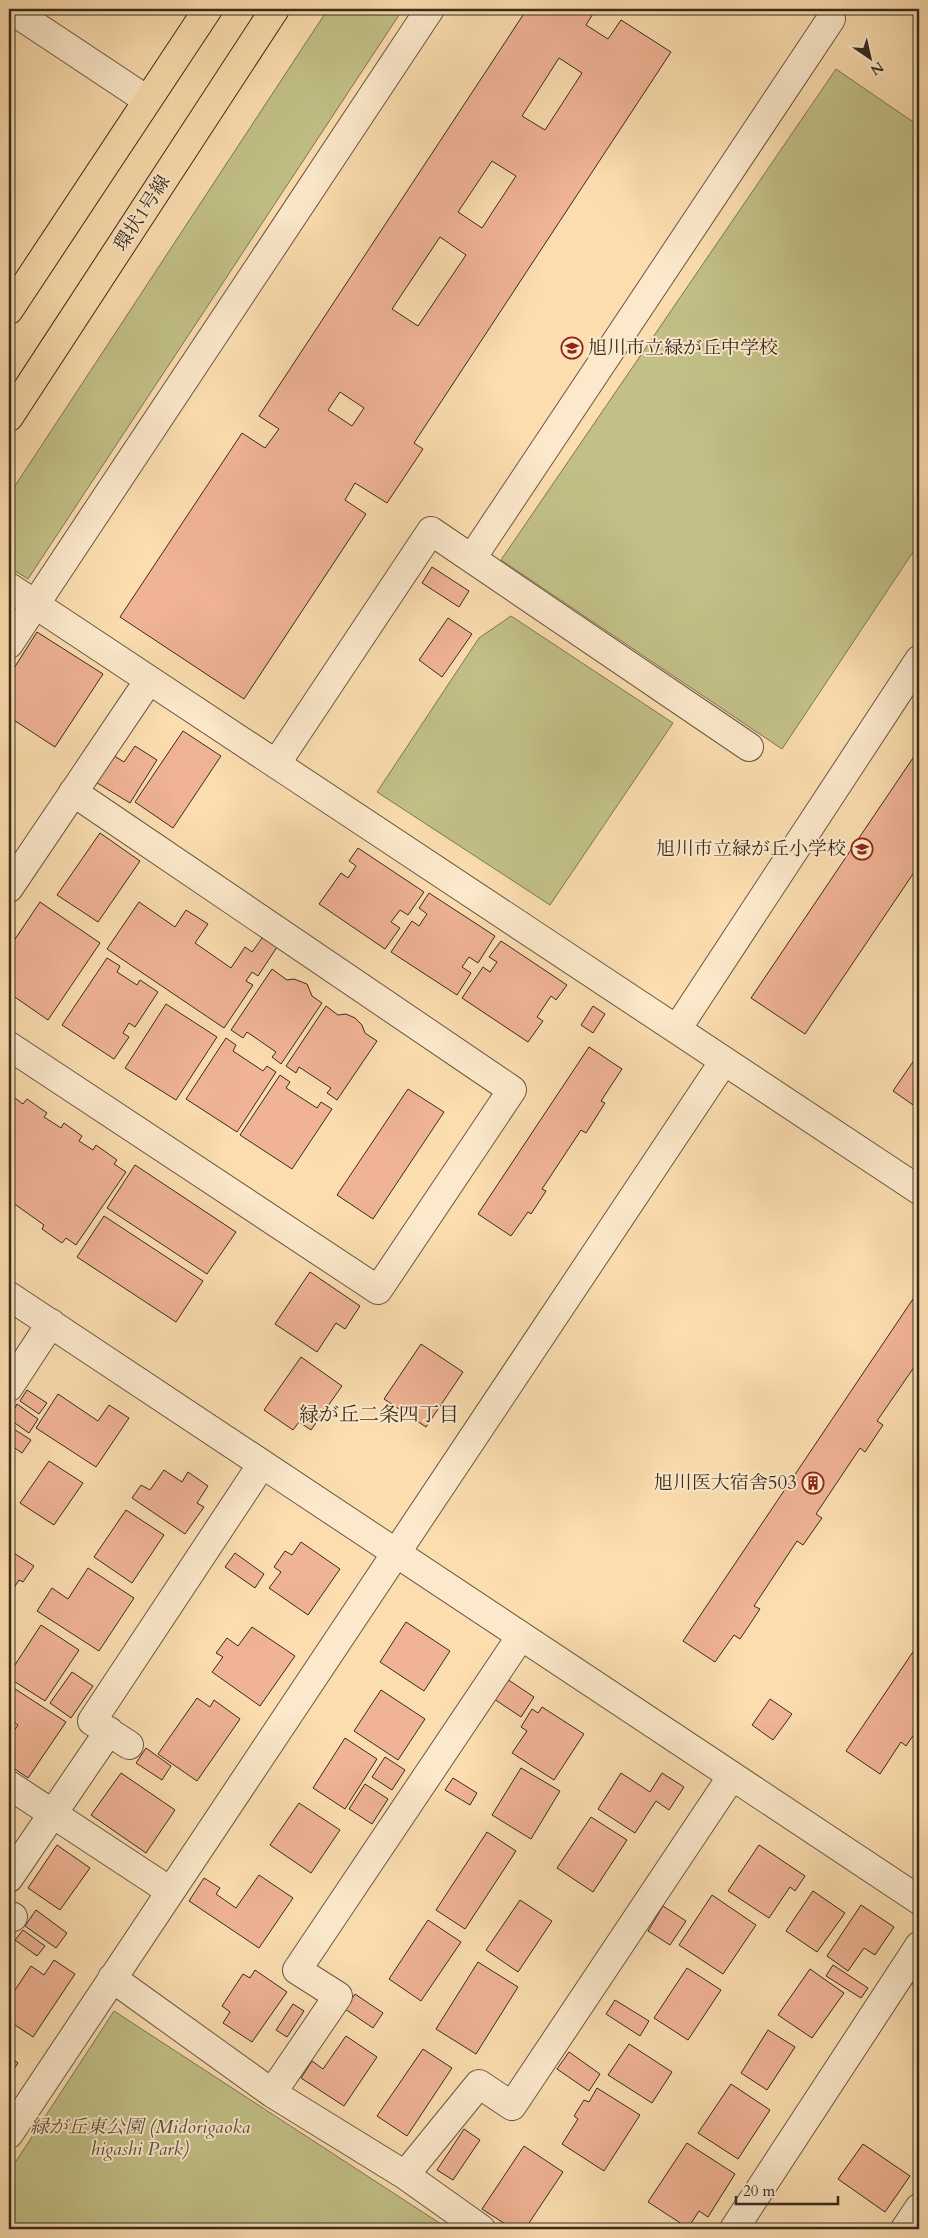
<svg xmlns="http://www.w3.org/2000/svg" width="928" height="2238" font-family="Cardo,'Noto Serif JP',serif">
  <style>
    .green { fill: #c2c088; stroke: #7d7654 }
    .building { fill: #f0b395; stroke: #382b21; fill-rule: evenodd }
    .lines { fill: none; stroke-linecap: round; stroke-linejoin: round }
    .minor-casing { stroke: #695844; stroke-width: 30 }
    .major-casing { stroke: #382b21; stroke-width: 30 }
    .minor { stroke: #fce9cb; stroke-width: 28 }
    .major { stroke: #fbddaf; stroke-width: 28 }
    .labels { text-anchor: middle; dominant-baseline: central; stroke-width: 4; stroke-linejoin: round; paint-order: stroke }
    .street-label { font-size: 19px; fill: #382b21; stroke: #fce9cb }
    .poi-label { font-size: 19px; fill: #382b21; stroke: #fce9cb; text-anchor: end }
    .park-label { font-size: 19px; font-style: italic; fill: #5a503b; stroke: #fce9cb }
    .neighbourhood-label { font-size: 20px; fill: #382b21; stroke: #fce9cb }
  </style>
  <rect width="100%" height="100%" fill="#fbddaf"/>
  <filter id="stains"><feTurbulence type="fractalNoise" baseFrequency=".004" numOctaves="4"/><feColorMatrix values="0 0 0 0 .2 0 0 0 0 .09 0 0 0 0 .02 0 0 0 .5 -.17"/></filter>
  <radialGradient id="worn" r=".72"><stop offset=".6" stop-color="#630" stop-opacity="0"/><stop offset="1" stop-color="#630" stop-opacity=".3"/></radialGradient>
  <path class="green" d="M328 9H403L28 579 9 567V495Z
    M836 69 919 126V543L782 749 501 560Z
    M511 616 673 723 550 905 377 792 479 638Z
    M114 2011 444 2226 442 2229H9V2172Z"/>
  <path class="building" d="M527 9H596L586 25 608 39 621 20 671 52 414 443 423 449 387 503 355 483 345 500 366 514 244 699 120 617 242 433 265 448 279 429 259 416ZM559 58 582 73 545 130 522 116ZM492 161 516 176 482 228 458 212ZM440 237 466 255 418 326 392 309ZM340 392 364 408 352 426 328 410Z
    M432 567 469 591 459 607 422 583Z
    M448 618 472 634 442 677 419 660Z
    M37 632 103 674 55 747 9 717V676Z
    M183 731 221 756 173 828 135 802Z
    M135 746 157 760 130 803 94 781 111 754 124 762Z
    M919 749V865L805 1034 751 998Z
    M100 833 140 861 98 922 57 895Z
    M358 848 424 892 408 915 400 910 391 922 400 928 385 949 319 904 341 873 348 878 356 866 349 861Z
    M429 893 495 936 478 963 469 957 462 967 471 973 457 995 391 952 412 921 419 926 427 914 419 908Z
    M40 902 100 943 48 1020 9 993V948Z
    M139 902 175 927 186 910 208 924 195 943 231 968 245 947 252 952 265 934 279 944 258 976 252 972 246 981 253 985 224 1028 107 949Z
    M501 941 567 985 556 1000 551 996 537 1017 543 1021 528 1042 462 998 483 967 490 972 497 962 489 957Z
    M107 958 120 966 117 972 137 985 140 980 158 992 135 1027 129 1023 123 1033 129 1037 114 1059 62 1025Z
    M272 969 287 980 294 979 307 984 312 996 322 1003 281 1064 272 1057 276 1052 247 1032 243 1038 231 1030Z
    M166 1004 217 1037 176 1100 125 1068Z
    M326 1006 338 1015 346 1014 355 1018 362 1025 365 1033 377 1041 337 1100 327 1093 331 1088 299 1067 296 1073 286 1066Z
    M593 1006 605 1014 593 1033 581 1025Z
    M226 1038 236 1045 233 1051 263 1071 267 1066 276 1072 237 1132 186 1099Z
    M589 1047 622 1069 601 1101 605 1103 586 1133 581 1130 542 1189 546 1191 531 1214 528 1212 511 1236 478 1214Z
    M919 1053V1109L893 1091Z
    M280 1075 290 1082 286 1088 317 1108 321 1102 332 1109 292 1169 240 1135Z
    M408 1089 444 1112 373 1219 337 1195Z
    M11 1095 23 1104 27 1099 47 1113 44 1117 61 1128 64 1123 82 1136 79 1141 93 1150 96 1145 117 1160 114 1164 126 1172 76 1245 66 1238 62 1243 42 1229 44 1225 9 1200V1098Z
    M135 1165 236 1232 207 1274 107 1208Z
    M104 1216 203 1281 176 1322 77 1257Z
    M310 1272 360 1306 345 1329 336 1323 317 1352 275 1324Z
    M919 1290V1360L877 1421 883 1425 865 1452 860 1448 816 1514 822 1518 803 1545 797 1541 754 1606 760 1609 740 1639 734 1635 715 1662 683 1641Z
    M421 1344 463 1372 426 1427 384 1399Z
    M301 1357 342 1386 311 1430 299 1422 293 1430 264 1410Z
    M27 1390 47 1403 39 1414 20 1401Z
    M58 1394 98 1421 109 1405 129 1418 96 1467 36 1428Z
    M17 1404 38 1419 29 1433 9 1419Z
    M9 1426 31 1440 22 1453 9 1444Z
    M49 1461 83 1483 54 1525 20 1503Z
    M164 1470 182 1482 188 1472 208 1486 197 1503 204 1507 185 1534 132 1498 141 1485 150 1490Z
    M126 1510 164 1535 132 1583 94 1557Z
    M301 1542 340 1569 308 1615 269 1588 281 1572 274 1567 285 1551 292 1555Z
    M9 1550 34 1566 23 1582 19 1580 12 1591 9 1589Z
    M235 1553 264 1574 255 1588 225 1567Z
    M88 1568 134 1598 99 1651 37 1611 52 1588 68 1599Z
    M406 1622 450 1651 424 1691 380 1662Z
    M41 1625 79 1650 45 1701 9 1678V1674Z
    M252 1627 295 1656 260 1706 212 1672 223 1657 216 1653 227 1638 238 1646Z
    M919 1643V1727L906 1746 901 1742 880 1774 846 1751Z
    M72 1672 93 1686 71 1718 50 1703Z
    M507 1679 534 1697 521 1717 494 1699Z
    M9 1685 66 1722 28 1778 9 1765V1738L18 1725 9 1719Z
    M381 1690 425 1719 398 1760 354 1731Z
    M197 1698 210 1707 214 1700 240 1719 197 1781 158 1754Z
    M770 1699 792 1714 773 1740 752 1725Z
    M542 1707 584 1734 554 1780 512 1753 527 1731 521 1727 532 1709 538 1713Z
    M345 1738 377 1759 345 1809 313 1788Z
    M146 1748 171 1766 162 1780 136 1763Z
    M385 1757 405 1770 392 1790 372 1777Z
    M521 1768 560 1791 531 1839 492 1815Z
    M121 1773 175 1810 146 1853 91 1815Z
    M621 1773 650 1792 662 1773 684 1787 669 1810 656 1801 635 1833 598 1809Z
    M453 1778 477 1793 470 1805 445 1790Z
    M365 1784 388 1799 372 1824 349 1809Z
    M299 1803 340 1830 311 1873 270 1845Z
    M9 1816 15 1820 9 1829Z
    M591 1817 627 1840 593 1892 557 1868Z
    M487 1832 516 1851 465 1929 436 1910Z
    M57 1845 90 1868 60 1910 28 1888Z
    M759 1845 805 1876 795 1891 790 1887 769 1918 728 1891Z
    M259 1875 293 1898 259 1948 189 1901 204 1878 220 1888 216 1894 236 1908Z
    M813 1891 845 1913 817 1952 786 1931Z
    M712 1895 756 1925 723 1974 679 1945Z
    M520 1900 552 1921 518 1972 486 1950Z
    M861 1905 894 1927 875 1955 864 1948 848 1971 827 1956Z
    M663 1906 686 1921 670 1945 648 1931Z
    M36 1910 67 1933 56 1948 25 1926Z
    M428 1920 461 1942 421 2001 389 1979Z
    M23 1930 45 1946 37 1956 15 1940Z
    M54 1960 75 1974 33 2037 9 2021V1999L31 1966 44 1975Z
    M478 1962 518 1987 476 2054 436 2029Z
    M833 1965 868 1988 861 1998 826 1976Z
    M687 1968 721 1990 688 2040 654 2018Z
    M810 1969 844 1993 812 2038 778 2015Z
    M255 1970 287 1992 252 2042 223 2023 230 2012 222 2006 243 1974 250 1978Z
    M919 1971V1988L911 1983Z
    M355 1994 383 2013 373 2028 345 2009Z
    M615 2000 649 2021 640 2036 606 2014Z
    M293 2004 304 2011 287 2037 276 2030Z
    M768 2030 795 2047 767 2090 741 2073Z
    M346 2036 377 2057 344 2106 301 2078 312 2061 323 2069Z
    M629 2044 672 2072 652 2103 608 2075Z
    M423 2049 452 2068 407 2136 377 2116Z
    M569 2052 600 2074 589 2091 557 2069Z
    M9 2056 18 2063 9 2076Z
    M731 2084 770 2110 738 2159 698 2133Z
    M597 2088 640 2115 604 2171 562 2144 578 2119 574 2116 584 2100 589 2102Z
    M464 2129 480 2140 453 2180 437 2170Z
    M687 2143 735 2174 708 2217 699 2211 688 2228 648 2202Z
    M863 2144 910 2176 885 2212 838 2179Z
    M524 2146 563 2172 525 2229H513L482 2209Z"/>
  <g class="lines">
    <g class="minor-casing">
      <path id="minor" d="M10 9 147 100
        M472 558 831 19
        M9 587 919 1190
        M9 644 430 9
        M276 764 431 531 749 747
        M9 888 149 680
        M677 1029 919 660
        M9 1046 378 1290 512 1090 73 792
        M9 1296 919 1900
        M9 1387 51 1323
        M129 1745 92 1721 262 1464
        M9 1785 170 1891
        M9 1878 109 1731
        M9 1915 13 1917
        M112 1978 272 2093 405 2175 481 2229
        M272 2093 338 1996 297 1970 521 1636
        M9 2134 724 1061
        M405 2175 479 2084 512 2106 732 1776
        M734 2229 919 1946
        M905 2229 919 2208"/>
    </g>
    <g class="major-casing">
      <path id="major" d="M9 310 208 9
        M9 417 275 9"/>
    </g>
    <use href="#minor" class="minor"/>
    <use href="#major" class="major"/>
  </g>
  <defs>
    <g id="school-ring" transform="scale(1.125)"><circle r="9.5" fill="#fce9cb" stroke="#8f2418" stroke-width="1.5"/><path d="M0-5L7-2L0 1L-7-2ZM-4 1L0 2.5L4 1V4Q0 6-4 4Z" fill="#8f2418"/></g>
    <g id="building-ring" transform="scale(1.125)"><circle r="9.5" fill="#fce9cb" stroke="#8f2418" stroke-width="1.5"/><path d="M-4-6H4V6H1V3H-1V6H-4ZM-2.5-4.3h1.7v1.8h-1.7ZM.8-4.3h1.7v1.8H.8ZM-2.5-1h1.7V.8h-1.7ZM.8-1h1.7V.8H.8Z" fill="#8f2418"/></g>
  </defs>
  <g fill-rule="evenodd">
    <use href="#school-ring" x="572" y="348"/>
    <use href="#school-ring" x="862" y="849"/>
    <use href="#building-ring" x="813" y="1483"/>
  </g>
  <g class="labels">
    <g class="street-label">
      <text transform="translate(142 213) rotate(-57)">環状1号線</text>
    </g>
    <g class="poi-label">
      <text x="588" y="348" text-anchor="start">旭川市立緑が丘中学校</text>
      <text x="846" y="849">旭川市立緑が丘小学校</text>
      <text x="797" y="1483">旭川医大宿舎503</text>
    </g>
    <g class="park-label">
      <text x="140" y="2127">緑が丘東公園 (Midorigaoka<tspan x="140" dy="22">higashi Park)</tspan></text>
    </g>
    <g class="neighbourhood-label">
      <text x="379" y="1414">緑が丘二条四丁目</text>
    </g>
  </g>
  <rect width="928" height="2238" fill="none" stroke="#fbddaf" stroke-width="30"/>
  <rect x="10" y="10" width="908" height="2218" fill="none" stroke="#382b21" stroke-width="2.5"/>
  <rect x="15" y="15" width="898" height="2208" fill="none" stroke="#382b21"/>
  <g transform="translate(870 58) rotate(146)" stroke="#fce9cb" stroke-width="4" paint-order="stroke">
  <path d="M0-4L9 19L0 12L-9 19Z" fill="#382b21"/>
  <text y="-8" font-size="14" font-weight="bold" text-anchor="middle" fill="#382b21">N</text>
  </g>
  <path d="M736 2196v8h102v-8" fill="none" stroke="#382b21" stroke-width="2.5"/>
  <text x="743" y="2196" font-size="15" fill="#382b21" stroke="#fce9cb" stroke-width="4" paint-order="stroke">20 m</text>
  <rect width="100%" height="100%" filter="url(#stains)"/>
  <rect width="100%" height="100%" fill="url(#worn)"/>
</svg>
